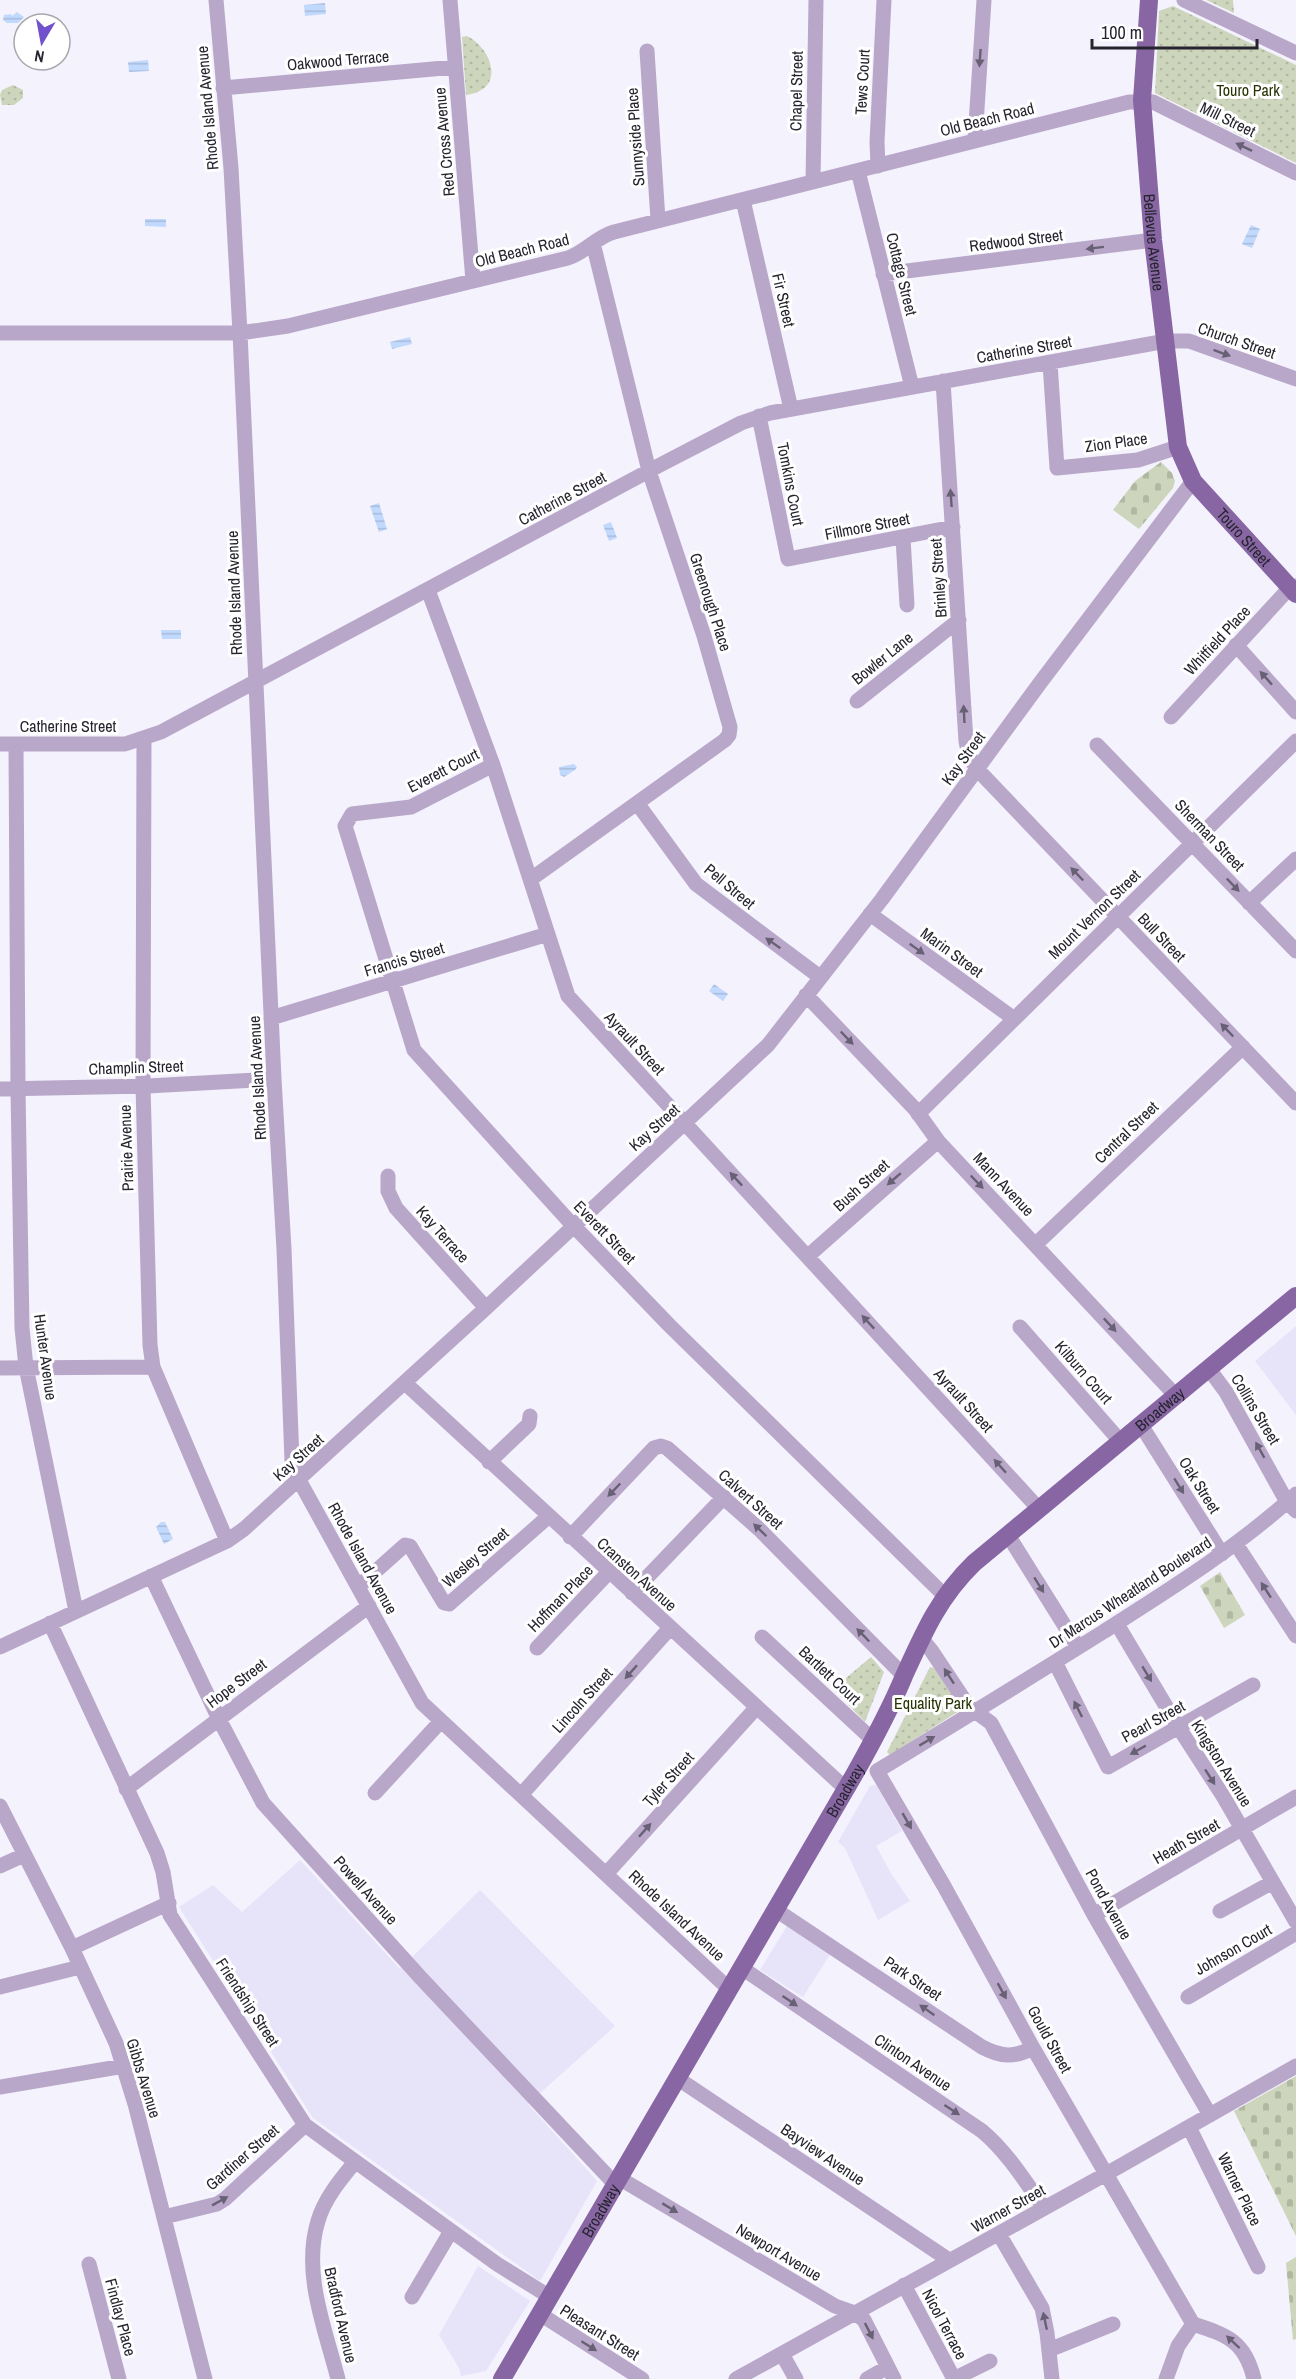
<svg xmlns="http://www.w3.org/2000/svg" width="1296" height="2379" font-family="'Archivo Narrow',sans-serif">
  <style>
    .built { fill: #e7e4fa }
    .grass { fill: url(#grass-dots) }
    .cemetery { fill: url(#cemetery-stones) }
    .water { fill: url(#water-rules) }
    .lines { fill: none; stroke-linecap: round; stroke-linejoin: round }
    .minor { stroke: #b9a7c9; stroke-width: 15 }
    .major { stroke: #8866a3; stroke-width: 18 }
    .oneway { fill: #686074 }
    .labels { text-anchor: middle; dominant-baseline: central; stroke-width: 6; stroke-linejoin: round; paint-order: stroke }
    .street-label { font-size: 16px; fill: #26252f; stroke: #fff }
    .park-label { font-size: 16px; fill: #273202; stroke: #fff }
  </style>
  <defs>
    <pattern id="grass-dots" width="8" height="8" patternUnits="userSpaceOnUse" patternTransform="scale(1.5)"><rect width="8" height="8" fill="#cdd6bc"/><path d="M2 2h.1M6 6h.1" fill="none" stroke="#b0b8a2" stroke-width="1.8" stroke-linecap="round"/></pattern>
    <pattern id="cemetery-stones" width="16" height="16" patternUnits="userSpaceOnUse" patternTransform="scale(1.5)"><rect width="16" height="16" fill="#cdd6bc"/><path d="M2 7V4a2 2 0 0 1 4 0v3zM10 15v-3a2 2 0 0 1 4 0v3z" fill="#b0b8a2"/></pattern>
    <pattern id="water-rules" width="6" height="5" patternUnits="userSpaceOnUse" patternTransform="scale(1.5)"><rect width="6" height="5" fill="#c2d9fe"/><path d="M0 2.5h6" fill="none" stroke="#a7bada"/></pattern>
  </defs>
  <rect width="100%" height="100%" fill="#f3f2fd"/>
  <path class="built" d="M1296 1326V1415L1255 1361Z
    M874 1785 877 1786 902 1831 876 1846 892 1875 910 1901 878 1920 845 1848 838 1842 870 1786Z
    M300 1860 400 1969 480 1890 615 2026 528 2104 597 2181 540 2281 313 2118 179 1907 213 1885 242 1912Z
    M787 1926 830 1954 831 1953 803 1997 760 1970Z
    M478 2266 530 2301 486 2371 461 2376 459 2368 439 2335Z"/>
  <path class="grass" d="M1206 0H1233L1234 13Z
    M1173 6 1296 65V163L1155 93 1159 11Z
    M467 36C493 49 506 90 466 95L462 37Z
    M13 85 23 90V98L14 105H2L0 95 2 90Z
    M871 1657 884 1672 865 1722 833 1689Z
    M930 1667 934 1668 962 1709 890 1755 887 1752Z"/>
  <path class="cemetery" d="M1161 462 1172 473 1175 481 1173 488 1139 529 1113 510 1135 481Z
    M1220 1572 1245 1615 1224 1628 1200 1586Z
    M1296 2076V2236L1234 2111Z
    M1296 2257V2339L1293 2340 1286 2263Z"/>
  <path class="water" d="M325 3 326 14 305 16 304 5Z
    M17 12 24 17 18 23H7L3 20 4 15 11 14 12 16Z
    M148 60 149 71 129 72 128 62Z
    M145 219H166V227L145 226Z
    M1251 225 1260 229 1252 248 1242 244Z
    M410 337 412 344 392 349 390 342Z
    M379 503 387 529 379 532 370 506Z
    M611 522 617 538 609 541 603 525Z
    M161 630H181V639H162Z
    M574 764 577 767 575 770 564 777 560 775 559 767Z
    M714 984 728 994 723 1001 709 991Z
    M161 1522H165L173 1539 164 1544 156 1527Z"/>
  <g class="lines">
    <path class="minor" d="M216 0 231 168 240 333 274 1079 284 1249 292 1461 299 1480 422 1703 729 1989
      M450 0 473 281
      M1184 0 1296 53
      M647 51 658 220
      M223 88 455 67
      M975 140 984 0
      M878 166 877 142 884 0
      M858 171 912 387
      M813 182 816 0
      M743 200 791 409
      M883 274 1153 240
      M0 333H240L288 326 568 258C586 252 596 237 614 232L1129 102H1153L1296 173
      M1050 363 1057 468 1138 460 1178 447
      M943 381 966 741 969 756 977 769 1296 1103
      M759 416 788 559 953 527
      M903 538 907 605
      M428 590 493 765 568 996 1039 1509
      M1236 645 1296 712
      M857 701 959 620
      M1171 717 1284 594 1296 586
      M144 739 143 1086 150 1345 153 1367 227 1541
      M0 744H125L161 732 660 465 741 423 770 413 1166 341H1189L1296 379
      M16 744 18 1089 22 1328 26 1367 76 1611
      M1097 745 1296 951
      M493 765 411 807 352 814 345 826 414 1050 568 1220 669 1325 945 1596
      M637 803 696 884 820 977
      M531 879 725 740 729 735 730 727 704 636 649 471 593 243
      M1249 903 1296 859
      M870 914 1013 1018
      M806 995 915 1109 938 1141 1176 1396
      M271 1018 548 934
      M0 1089 148 1086 274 1079
      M918 1114 1296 741
      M388 1176V1191L396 1208 486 1308
      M1036 1244 1243 1047
      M808 1256 938 1141
      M1020 1327 1121 1442
      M0 1368 153 1367
      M1209 1369 1226 1392 1287 1502 1296 1511
      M405 1383 846 1789
      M1141 1425 1222 1554
      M489 1462 529 1424 530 1416
      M1008 1535 1078 1647
      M570 1537 654 1448 661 1446 667 1448 759 1529 904 1676
      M1236 1544 1296 1636
      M151 1576 219 1719 263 1803 420 1977 615 2184
      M358 1587 405 1545 410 1546 444 1603 449 1604 549 1516
      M632 1593 724 1497
      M50 1623 157 1853 163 1872 170 1915 305 2125 497 2264 550 2297
      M1117 1624 1179 1728 1223 1796 1296 1922
      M762 1637 874 1741
      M921 1638 931 1650 969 1707 991 1723 1094 1915 1210 2115
      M0 1647 227 1541 244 1529 486 1308 768 1045 882 899 1040 683 1193 481
      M537 1648 609 1572
      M1055 1662 1108 1767 1253 1685
      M877 1771 944 1886 1033 2048 1193 2324
      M877 1771C953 1725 1028 1679 1103 1632 1169 1590 1238 1547 1296 1494
      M126 1789 369 1606
      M375 1793 441 1721
      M521 1795 670 1628
      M0 1806 72 1948 116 2043 135 2104 205 2379
      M0 1866 24 1855
      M606 1874 756 1708
      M776 1910 982 2047C1001 2057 1014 2058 1033 2048
      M1220 1911 1273 1882
      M1094 1915 1296 1797
      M72 1948 169 1903
      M742 1968 982 2131C1007 2152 1025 2181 1044 2208
      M0 1987 80 1967
      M1188 1997 1296 1933
      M677 2078 949 2260
      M0 2087 124 2066
      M1189 2127 1258 2267
      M619 2178 835 2306 855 2313 864 2320 894 2379
      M164 2217 217 2204 225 2199 305 2125
      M999 2234 1042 2308 1047 2333 1052 2379
      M89 2264 119 2379
      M904 2285 954 2379 990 2361
      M412 2297 451 2231
      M540 2314 642 2379
      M1193 2324C1227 2335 1245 2341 1254 2379
      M1049 2350 1113 2324
      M782 2354 796 2379
      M338 2379C325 2328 302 2273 318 2221 324 2199 341 2179 355 2162
      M736 2379 1106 2174 1296 2066
      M867 2379 888 2367
      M1166 2379 1178 2346 1193 2324"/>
    <g class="major">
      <path id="s1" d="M1149 0 1142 100 1153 240 1178 447 1193 481 1296 594"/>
      <path id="s2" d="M502 2379 854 1775C872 1743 890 1710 904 1676 924 1632 939 1597 974 1563L1296 1296"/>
    </g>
  </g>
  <defs><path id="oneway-solid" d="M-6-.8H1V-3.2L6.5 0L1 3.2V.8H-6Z" transform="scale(1.5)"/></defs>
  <g class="oneway">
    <use href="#oneway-solid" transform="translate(980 58) rotate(94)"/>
    <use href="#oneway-solid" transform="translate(1244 147) rotate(-154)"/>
    <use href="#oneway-solid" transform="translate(1095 248) rotate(173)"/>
    <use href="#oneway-solid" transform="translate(1222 353) rotate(20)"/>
    <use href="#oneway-solid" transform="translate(951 498) rotate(-94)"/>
    <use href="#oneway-solid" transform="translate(1266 678) rotate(-132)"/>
    <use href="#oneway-solid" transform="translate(964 714) rotate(-93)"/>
    <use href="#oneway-solid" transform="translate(1077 874) rotate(-134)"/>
    <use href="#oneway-solid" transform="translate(1233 885) rotate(46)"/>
    <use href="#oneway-solid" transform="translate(773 943) rotate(-145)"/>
    <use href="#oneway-solid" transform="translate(917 949) rotate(36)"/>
    <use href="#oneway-solid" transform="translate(1227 1030) rotate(-134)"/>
    <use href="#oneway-solid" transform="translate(847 1038) rotate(46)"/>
    <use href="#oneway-solid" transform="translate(736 1179) rotate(-133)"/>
    <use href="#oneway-solid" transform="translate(894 1179) rotate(139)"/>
    <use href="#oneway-solid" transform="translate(977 1182) rotate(46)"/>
    <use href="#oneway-solid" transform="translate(868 1322) rotate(-133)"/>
    <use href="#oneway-solid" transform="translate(1110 1325) rotate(47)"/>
    <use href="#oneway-solid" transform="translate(1260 1450) rotate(-119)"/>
    <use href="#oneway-solid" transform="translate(1000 1466) rotate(-132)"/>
    <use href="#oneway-solid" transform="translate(1179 1486) rotate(58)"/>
    <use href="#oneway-solid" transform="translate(614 1490) rotate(134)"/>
    <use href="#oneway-solid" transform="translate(760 1530) rotate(-136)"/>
    <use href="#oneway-solid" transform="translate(1039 1585) rotate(58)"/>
    <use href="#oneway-solid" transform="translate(1266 1590) rotate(-123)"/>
    <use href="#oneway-solid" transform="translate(863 1635) rotate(-134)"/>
    <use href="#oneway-solid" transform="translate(631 1672) rotate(132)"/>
    <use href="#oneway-solid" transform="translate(1147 1674) rotate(59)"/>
    <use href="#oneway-solid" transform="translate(949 1676) rotate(-123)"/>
    <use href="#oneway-solid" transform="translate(1078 1709) rotate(-117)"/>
    <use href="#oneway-solid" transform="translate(927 1741) rotate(-31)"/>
    <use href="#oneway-solid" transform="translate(1138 1750) rotate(151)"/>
    <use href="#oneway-solid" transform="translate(1210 1777) rotate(57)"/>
    <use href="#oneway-solid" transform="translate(907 1821) rotate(60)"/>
    <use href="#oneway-solid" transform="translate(645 1830) rotate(-48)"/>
    <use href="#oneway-solid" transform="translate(1002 1991) rotate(61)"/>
    <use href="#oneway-solid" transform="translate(790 2001) rotate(34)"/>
    <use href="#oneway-solid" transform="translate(927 2010) rotate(-145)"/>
    <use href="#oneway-solid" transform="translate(952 2110) rotate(33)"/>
    <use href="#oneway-solid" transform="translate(220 2201) rotate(-29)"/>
    <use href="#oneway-solid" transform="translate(670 2208) rotate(31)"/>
    <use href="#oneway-solid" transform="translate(1045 2321) rotate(-102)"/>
    <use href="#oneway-solid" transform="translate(869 2331) rotate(63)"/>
    <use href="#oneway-solid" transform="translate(1233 2342) rotate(-137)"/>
    <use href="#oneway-solid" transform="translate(589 2346) rotate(32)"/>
  </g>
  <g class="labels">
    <g class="street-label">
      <text transform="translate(338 60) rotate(-5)">Oakwood Terrace</text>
      <text transform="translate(862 82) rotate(-87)">Tews Court</text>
      <text transform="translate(796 91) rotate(-89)">Chapel Street</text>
      <text transform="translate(207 108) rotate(-95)">Rhode Island Avenue</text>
      <text transform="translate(987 119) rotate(-14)">Old Beach Road</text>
      <text transform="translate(1228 119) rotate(26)">Mill Street</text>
      <text transform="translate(635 137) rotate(-94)">Sunnyside Place</text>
      <text transform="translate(444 142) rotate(-95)">Red Cross Avenue</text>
      <text transform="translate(1016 240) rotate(-7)">Redwood Street</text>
      <text stroke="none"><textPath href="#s1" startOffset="243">Bellevue Avenue</textPath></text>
      <text transform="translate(522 250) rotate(-14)">Old Beach Road</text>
      <text transform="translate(902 274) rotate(76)">Cottage Street</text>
      <text transform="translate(784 300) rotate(77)">Fir Street</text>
      <text transform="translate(1237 340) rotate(19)">Church Street</text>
      <text transform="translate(1024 349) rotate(-10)">Catherine Street</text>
      <text transform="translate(1116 442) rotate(-8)">Zion Place</text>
      <text transform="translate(791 484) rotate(79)">Tomkins Court</text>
      <text transform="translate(562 498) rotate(-28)">Catherine Street</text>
      <text transform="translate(867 526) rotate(-11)">Fillmore Street</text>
      <text stroke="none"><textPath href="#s1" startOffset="562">Touro Street</textPath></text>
      <text transform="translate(938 578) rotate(-94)">Brinley Street</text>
      <text transform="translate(234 593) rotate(-92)">Rhode Island Avenue</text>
      <text transform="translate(711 602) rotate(72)">Greenough Place</text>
      <text transform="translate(1217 640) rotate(-47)">Whitfield Place</text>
      <text transform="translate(882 658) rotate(-39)">Bowler Lane</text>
      <text x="68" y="726">Catherine Street</text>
      <text transform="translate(963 758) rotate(-54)">Kay Street</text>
      <text transform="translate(443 770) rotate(-27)">Everett Court</text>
      <text transform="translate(1210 835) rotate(46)">Sherman Street</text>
      <text transform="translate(730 886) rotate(40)">Pell Street</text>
      <text transform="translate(1094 914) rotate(-44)">Mount Vernon Street</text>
      <text transform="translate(1162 937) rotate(46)">Bull Street</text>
      <text transform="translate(952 952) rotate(36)">Marin Street</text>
      <text transform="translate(404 959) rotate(-17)">Francis Street</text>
      <text transform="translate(635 1043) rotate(47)">Ayrault Street</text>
      <text transform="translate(136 1067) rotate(-2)">Champlin Street</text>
      <text transform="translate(257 1078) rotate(-93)">Rhode Island Avenue</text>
      <text transform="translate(654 1127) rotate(-42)">Kay Street</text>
      <text transform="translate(1126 1132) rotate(-44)">Central Street</text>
      <text transform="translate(126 1148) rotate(-92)">Prairie Avenue</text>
      <text transform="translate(1004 1184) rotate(47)">Mann Avenue</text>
      <text transform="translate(861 1185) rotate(-42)">Bush Street</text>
      <text transform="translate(605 1232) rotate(46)">Everett Street</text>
      <text transform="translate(443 1234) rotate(48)">Kay Terrace</text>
      <text transform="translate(46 1357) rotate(82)">Hunter Avenue</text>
      <text transform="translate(1084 1372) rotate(49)">Kilburn Court</text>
      <text transform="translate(964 1400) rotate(48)">Ayrault Street</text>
      <text transform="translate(1256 1409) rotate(59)">Collins Street</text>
      <text stroke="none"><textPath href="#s2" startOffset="1185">Broadway</textPath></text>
      <text transform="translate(298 1457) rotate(-42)">Kay Street</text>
      <text transform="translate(1200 1485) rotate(58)">Oak Street</text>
      <text transform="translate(751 1499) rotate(42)">Calvert Street</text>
      <text transform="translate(475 1557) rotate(-41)">Wesley Street</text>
      <text transform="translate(363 1558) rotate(61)">Rhode Island Avenue</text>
      <text transform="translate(637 1574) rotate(42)">Cranston Avenue</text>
      <text transform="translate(1130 1592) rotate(-33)">Dr Marcus Wheatland Boulevard</text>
      <text transform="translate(560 1598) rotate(-46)">Hoffman Place</text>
      <text transform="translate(830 1675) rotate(43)">Bartlett Court</text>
      <text transform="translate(236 1683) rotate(-37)">Hope Street</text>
      <text transform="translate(582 1700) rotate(-48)">Lincoln Street</text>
      <text transform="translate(1153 1721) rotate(-29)">Pearl Street</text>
      <text transform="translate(1222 1763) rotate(58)">Kingston Avenue</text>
      <text transform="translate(668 1779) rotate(-48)">Tyler Street</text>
      <text stroke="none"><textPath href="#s2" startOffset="681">Broadway</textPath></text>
      <text transform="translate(1186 1841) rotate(-30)">Heath Street</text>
      <text transform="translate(366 1890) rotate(48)">Powell Avenue</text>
      <text transform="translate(1109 1904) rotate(61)">Pond Avenue</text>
      <text transform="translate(677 1915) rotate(43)">Rhode Island Avenue</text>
      <text transform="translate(1233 1949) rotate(-30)">Johnson Court</text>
      <text transform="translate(913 1978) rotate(34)">Park Street</text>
      <text transform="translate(248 2002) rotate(57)">Friendship Street</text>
      <text transform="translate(1050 2039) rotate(61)">Gould Street</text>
      <text transform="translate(913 2062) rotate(34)">Clinton Avenue</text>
      <text transform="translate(144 2078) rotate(73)">Gibbs Avenue</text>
      <text transform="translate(823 2154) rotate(34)">Bayview Avenue</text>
      <text transform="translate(242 2157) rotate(-41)">Gardiner Street</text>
      <text transform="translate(1240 2189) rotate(64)">Warner Place</text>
      <text transform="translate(1008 2208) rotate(-29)">Warner Street</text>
      <text stroke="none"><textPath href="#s2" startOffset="195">Broadway</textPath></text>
      <text transform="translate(779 2252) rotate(31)">Newport Avenue</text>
      <text transform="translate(341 2315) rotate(77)">Bradford Avenue</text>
      <text transform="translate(121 2317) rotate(75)">Findlay Place</text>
      <text transform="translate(945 2324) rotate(62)">Nicol Terrace</text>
      <text transform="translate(600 2332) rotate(32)">Pleasant Street</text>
    </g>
    <g class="park-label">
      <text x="1248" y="90">Touro Park</text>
      <text x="933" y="1703">Equality Park</text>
    </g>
  </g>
  <g transform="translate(42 42) rotate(190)"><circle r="28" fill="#ffffff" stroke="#a8a8ac" stroke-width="1.5"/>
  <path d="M0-4.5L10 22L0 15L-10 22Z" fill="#7152cc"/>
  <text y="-9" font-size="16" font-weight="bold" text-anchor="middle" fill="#26252f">N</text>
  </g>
  <path d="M1092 39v9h165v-9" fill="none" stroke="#26252f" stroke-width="3"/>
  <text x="1101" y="39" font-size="18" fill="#26252f" stroke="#ffffff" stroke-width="4.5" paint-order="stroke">100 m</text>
</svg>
